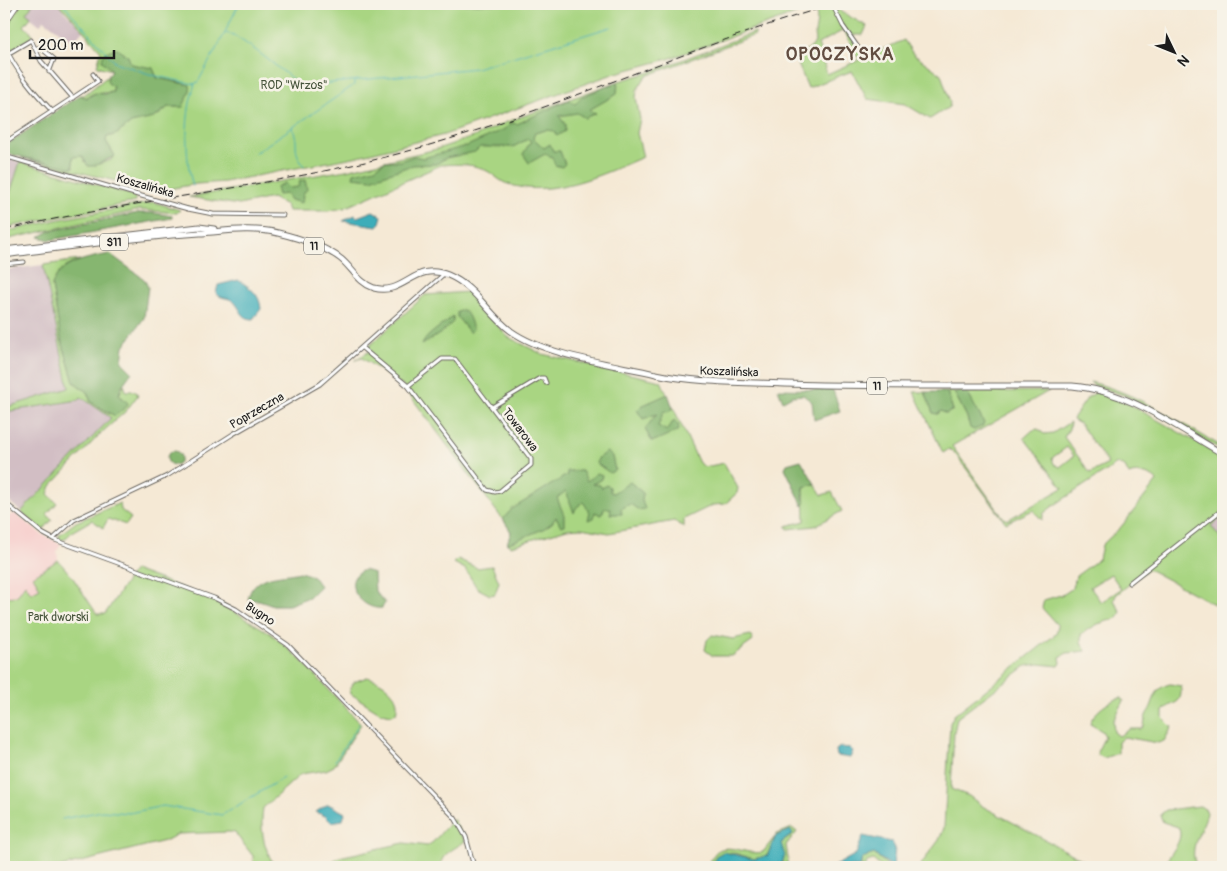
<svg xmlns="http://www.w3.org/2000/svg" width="1227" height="871" font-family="Pangolin,sans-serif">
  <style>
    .built { fill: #f7d0ce }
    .industrial { fill: #d2bec4 }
    .green { fill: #a9d582; stroke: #62784f; fill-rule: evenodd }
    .forest { fill: #86b670; stroke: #516946 }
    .water { fill: #3dadb9; stroke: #2c646a }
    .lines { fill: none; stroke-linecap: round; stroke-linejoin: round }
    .stream { stroke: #3dadb9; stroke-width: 1 }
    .minor-casing { stroke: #68645d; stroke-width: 5 }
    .major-casing { stroke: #68645d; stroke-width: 5.5 }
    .highway-casing { stroke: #68645d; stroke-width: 7 }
    .minor { stroke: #fff; stroke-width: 3 }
    .major { stroke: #fff; stroke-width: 4 }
    .highway { stroke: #fff; stroke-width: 5 }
    .rail { stroke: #1c1c1c; stroke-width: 1; stroke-dasharray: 8 4; stroke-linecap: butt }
    .minor-bridge-casing { stroke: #68645d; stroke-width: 5; stroke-linecap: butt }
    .minor-bridge { stroke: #fff; stroke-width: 3 }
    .labels { text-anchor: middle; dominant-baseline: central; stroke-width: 5; stroke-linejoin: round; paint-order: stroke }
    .shield { fill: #f7f3e8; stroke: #5e5c59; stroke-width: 1 }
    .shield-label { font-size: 11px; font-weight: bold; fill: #1c1c1c }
    .park-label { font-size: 12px; fill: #46543b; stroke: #f7f3e8 }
    .street-label { font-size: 12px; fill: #1c1c1c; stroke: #f7f3e8 }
    .district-label { font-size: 18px; font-weight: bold; letter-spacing: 1px; fill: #614c40; stroke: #f7f3e8 }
  </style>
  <rect width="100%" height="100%" fill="#f7f3e8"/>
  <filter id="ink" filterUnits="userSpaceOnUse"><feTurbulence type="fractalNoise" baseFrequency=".02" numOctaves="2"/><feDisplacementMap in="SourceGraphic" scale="10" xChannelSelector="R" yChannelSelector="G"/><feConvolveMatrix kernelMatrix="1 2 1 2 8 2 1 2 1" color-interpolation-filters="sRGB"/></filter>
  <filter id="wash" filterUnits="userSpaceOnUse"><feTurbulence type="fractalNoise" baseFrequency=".0096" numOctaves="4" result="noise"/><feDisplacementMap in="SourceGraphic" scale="20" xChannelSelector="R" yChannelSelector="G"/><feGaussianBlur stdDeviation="1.12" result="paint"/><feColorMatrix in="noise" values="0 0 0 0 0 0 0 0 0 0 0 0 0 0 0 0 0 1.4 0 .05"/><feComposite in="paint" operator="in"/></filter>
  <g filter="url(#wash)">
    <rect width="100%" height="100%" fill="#f5e9d5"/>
    <path class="built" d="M14 513 41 534 61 544 57 551 58 560 33 576 40 588 31 593 25 584 17 596 4 597V520Z"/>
    <path class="industrial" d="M33 4H57L83 30 74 42 44 20 40 25 26 14Z
      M4 157 20 162 4 212Z
      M43 265 69 388 111 418 21 512 4 497V270Z
      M1223 516V541L1211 526Z"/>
    <path class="green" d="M21 4H33L26 13 31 17 24 26 33 34 29 39 9 51C1 33 11 19 21 4Z
      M57 4H823L668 59 616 73 565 91 444 135 354 157 225 182 197 184 157 191 21 158 73 167V157L82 155 85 162 99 164 111 160 114 154 106 141 107 137 117 134 131 123 160 114 168 107H178L184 98 186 84 157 78 154 71 131 64C126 53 117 46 105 53V63L112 70 97 66 101 51 66 11Z
      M841 4H844L839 8 841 12 867 26 863 35H851L863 55 867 56 904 40 913 54 941 74 950 102 949 107 930 119 905 104 867 99 852 71 808 88 795 57 812 47 815 42C813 32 820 21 815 11ZM844 30 859 60 827 74 818 44Z
      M755 32V35L646 76 637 90 636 98 640 119 637 133 643 157C603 174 550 200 505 183 499 180 495 176 489 172 474 163 458 164 441 165L344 208 328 211H288L286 205 272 198 239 205 189 197 346 170 437 149 476 136 507 122 619 81 650 72Z
      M108 76 107 82 113 87V92L92 94 86 98 80 95H84Z
      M20 162 135 196V202L4 228V212Z
      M154 202 180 210 177 213 140 210 4 240V232L56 220Z
      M80 260C68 266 55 272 52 286L61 338 74 382 87 392 91 402 109 414 124 399 119 395 124 384 126 391H135L138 395 126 411 100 434 51 486 48 494 57 503 47 514 52 520 43 530 21 512 111 418 81 397 79 400 4 412V408L69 388 43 265Z
      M468 292 508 337 542 354 661 381 699 463 705 467 724 463 738 488 737 493 725 504 713 505 684 519V527L674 521 609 533 581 528 567 529 511 546 507 544 511 532 509 528 403 386 362 358 355 360 370 351 368 347 425 295Z
      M1090 382C1139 393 1180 424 1223 447V451L1126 396 1093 385Z
      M1049 391 952 446 1003 517 1007 520 1063 488 1024 438 1033 430 1038 429 1044 434 1053 433 1070 422 1069 429 1064 437 1090 473 1108 464 1080 424 1073 420 1074 417 1088 397 1097 392 1122 400 1223 457V516L1211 526 1223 541V609L1148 569 1116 595 1114 600 1121 612 1117 618 1098 624 1081 634V642L1086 651 1067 653 1060 657 1061 663 1059 666 1039 664 1026 666 957 718 954 733 951 789 969 796 982 806 1096 867H919L939 840 944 828 950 723 954 715 1056 634 1058 626 1042 608 1044 600 1064 594 1073 588 1076 576 1099 559 1102 545 1121 527 1157 481C1153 474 1136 471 1129 475L1125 467 1117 464 1053 506 1044 513 1042 520 1033 510 1006 523 954 452 949 449 943 453 914 392H925L933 413 938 414 941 411 946 414 953 410 947 392H954L967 417 968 423 982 421 967 392ZM1067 447 1074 456 1060 467 1054 464 1052 458ZM1111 574 1121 589 1101 602 1090 587Z
      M815 484 822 495 832 492 842 511 815 526 788 529 786 526 805 521 804 487Z
      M120 503 121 510 131 518 126 525 108 519 103 528 92 520 73 531 64 540 59 539V535L76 522Z
      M458 559 477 568 492 566 499 582 495 594 490 595 477 588 465 569 454 563Z
      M58 560 73 578 97 614H105L134 570 213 599 270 633 297 656 361 724 334 766 326 770 301 774 263 808C260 827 263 846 273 863L286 867H254L253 856 235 833 230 832 178 834 165 841 61 867H4V597L17 596 25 584 31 593 40 588 33 576Z
      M712 635 733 639 750 635 753 641 732 656H713L705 650 707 640Z
      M367 677C383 681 402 694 396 713L392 715 381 713 351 694 350 689 354 682Z
      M1170 684 1181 686C1182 707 1175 699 1163 711V718L1172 727 1164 741 1158 743 1124 737 1118 742V753L1104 758 1098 755 1097 752 1105 736 1102 731 1090 724C1091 714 1112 698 1122 698L1124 701 1113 721 1114 732 1119 736 1130 729H1141L1144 726C1146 710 1148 715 1152 704 1156 693 1158 687 1170 684Z
      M1200 806 1206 810 1207 813C1202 832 1187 847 1197 867H1163C1168 855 1186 840 1178 827L1163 822 1160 815 1166 810Z
      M453 819 465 841C457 848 439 854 441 867H331L334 860 339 857 404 843 427 846 433 842Z
      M792 828 797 832 786 845 788 859 786 867H780L783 863 781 843 791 836 774 839 767 856 754 859 731 852 714 863 712 867H706C709 863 712 857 715 853 726 841 748 856 763 852L777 834Z
      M874 854 890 867H881L873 860 867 862 865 867H860L862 858Z"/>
    <path class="forest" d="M116 48 128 56 131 64 153 68 157 78 190 85C192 92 185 100 183 107H168L154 118 131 123 117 134 107 137 106 141 115 156 94 166H88L82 156 73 157V168L4 153V146L80 95 87 98 95 93 105 94 113 92V87L107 82 108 76 112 70 102 61C102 53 109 50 116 48Z
      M618 82 617 94 589 110 596 113 585 118 577 113 559 116 565 124V131L557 136 554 131 546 130 535 133 533 138 544 148 550 144 553 151H560L565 164 562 167 555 165 552 157 545 154 529 163 523 154 531 141 528 139 513 147H480L475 152 446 158 436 164 413 165 371 179 353 177 354 173 375 168 385 161H400L414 156 423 158 467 146 503 130 512 123 517 124 566 101 570 100 575 104 581 97Z
      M305 180 307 189 303 194 302 203 290 200 286 194 278 195 276 187 285 183 290 188 298 187 300 181Z
      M138 213H154L172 216V218L50 240 39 237 50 231Z
      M110 254 144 279 148 287 144 318 124 346 122 362 132 372 121 387 119 395 128 403 127 406 115 416 91 402 87 392 74 382 61 338 52 286C58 262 89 258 110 254Z
      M463 310C469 314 471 322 473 329L470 333 457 317V312Z
      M453 316V322L441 333 422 345C426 334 444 325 453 316Z
      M778 389 833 390 840 411 814 420 812 402 803 395 792 396 783 401Z
      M925 392H947L953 410 946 414 941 411 937 414 933 413Z
      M954 392H967L984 423 983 426 974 430 970 428 967 417Z
      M668 394 673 408 668 412 664 411 658 426 667 431 674 420 678 424 679 430 652 442 645 429 657 414 643 419 637 410 641 406Z
      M167 458a7 7 0 1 1 14 0a7 7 0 1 1-14 0Z
      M607 452 612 456 615 470 610 473 596 463 599 457Z
      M801 460 815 484 804 487 803 498 805 502 803 506 785 468 787 464Z
      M567 471H582L587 481 597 473 602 475 601 480 592 484 600 485 602 488 606 485 610 487V492L613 493 630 482 643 493 642 501 645 509 639 510 630 504 621 509 622 514H610L611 509 605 508 601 515 595 512 594 518 588 520 590 512 583 502 576 508 574 513 566 491 557 498 564 515V525L561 526 556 517 552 523 543 529 507 544 511 532 503 519 512 509 567 475Z
      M364 570 374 573 375 591 385 603 382 608C362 611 338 580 364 570Z
      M300 572 313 576 320 586 309 597 289 605H273L259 600H248C252 573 279 577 300 572Z"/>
    <path class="water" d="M373 211 382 216 380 223 377 226 343 221 355 215 357 217Z
      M238 280C250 287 260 294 261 309L253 319C241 319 241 308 233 301 228 297 220 299 216 293L218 285Z
      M840 747 850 748 853 751 850 758 837 756 836 750Z
      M328 804 345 813 343 820 331 822 325 816 316 812Z
      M791 830 793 834 781 843 785 856 780 867H712L716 856 723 852 754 859 767 856 776 836Z
      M863 836 892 842 895 848 893 867 874 854 862 858 860 867H833L856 854Z"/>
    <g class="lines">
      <path class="stream" d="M63 4 115 62 152 75 194 84 198 82 225 33C240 34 287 76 302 86L476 68 611 27
        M225 32 239 4
        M292 128C301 143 290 148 304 166
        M255 153 354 85V81
        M193 186C184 159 185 110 195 84
        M335 761 359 724
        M62 819 102 811 129 813 163 806 222 815 283 778"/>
    </g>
  </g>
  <g filter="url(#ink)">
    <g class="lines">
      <g class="minor-casing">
        <path id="minor" d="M832 4 843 26 864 56
          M4 45C16 71 33 91 53 112
          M35 48H41L54 59 49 72
          M4 56 31 40 41 61 73 98
          M4 143 98 81 93 74
          M4 156 138 195
          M188 209 213 214 283 215
          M4 264 24 262
          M362 348 408 386 487 490 495 492 500 491 531 465V459L455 359H442L408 386
          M492 407 540 378H544L546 383
          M4 502 42 533 55 540 214 598 236 609 288 645 455 818 466 837 474 867
          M53 539 74 520 167 476 233 434 320 384 444 274
          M1129 583 1223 509"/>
      </g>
      <g class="major-casing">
        <path id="major" d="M4 25 18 4"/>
      </g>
      <g class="highway-casing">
        <path id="highway" d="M4 250 199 227 214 229
          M4 255C69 247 134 237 200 233 226 231 253 227 278 233 299 238 324 246 341 259 352 268 359 283 374 288 405 296 414 261 448 275 476 287 487 313 511 331 546 356 613 364 656 374 698 383 742 382 785 384 881 387 976 386 1072 386 1128 390 1176 427 1223 454"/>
      </g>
      <use href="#minor" class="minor"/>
      <use href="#major" class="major"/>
      <use href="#highway" class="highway"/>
      <path class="rail" d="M4 230C139 198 279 187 412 150 556 110 692 45 835 4"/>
      <g class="minor-bridge-casing">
        <path id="minor-bridge" d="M138 195 188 209"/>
      </g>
      <use href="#minor-bridge" class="minor-bridge"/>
    </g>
  </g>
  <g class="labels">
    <g class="shield">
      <rect x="100" y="233.5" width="28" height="17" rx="4"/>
      <rect x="304" y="237.5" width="20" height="17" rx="4"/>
      <rect x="867" y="377.5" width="20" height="17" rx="4"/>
    </g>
    <g class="shield-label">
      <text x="114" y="242">S11</text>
      <text x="314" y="246">11</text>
      <text x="877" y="386">11</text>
    </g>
    <g class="park-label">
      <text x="294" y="85">ROD "Wrzos"</text>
      <text x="58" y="617">Park dworski</text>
    </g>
    <g class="street-label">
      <text transform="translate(145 186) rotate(16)">Koszalińska</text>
      <text transform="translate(729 372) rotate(2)">Koszalińska</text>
      <text transform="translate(257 411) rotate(-30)">Poprzeczna</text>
      <text transform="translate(520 430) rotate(53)">Towarowa</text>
      <text transform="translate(260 614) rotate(33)">Bugno</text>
    </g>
    <g class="district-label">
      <text x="840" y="54">OPOCZYSKA</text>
    </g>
  </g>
  <rect width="1227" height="871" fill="none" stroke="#f7f3e8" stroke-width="20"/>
  <g transform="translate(1174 52) rotate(133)" stroke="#f7f3e8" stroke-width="4" paint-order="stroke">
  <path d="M0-4L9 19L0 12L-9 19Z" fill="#1c1c1c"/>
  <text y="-8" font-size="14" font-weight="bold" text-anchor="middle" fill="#1c1c1c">N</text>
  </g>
  <path d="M30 50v8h84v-8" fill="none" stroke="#1c1c1c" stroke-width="2.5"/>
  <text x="38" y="50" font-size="15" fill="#1c1c1c" stroke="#f7f3e8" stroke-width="4" paint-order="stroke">200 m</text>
</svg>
